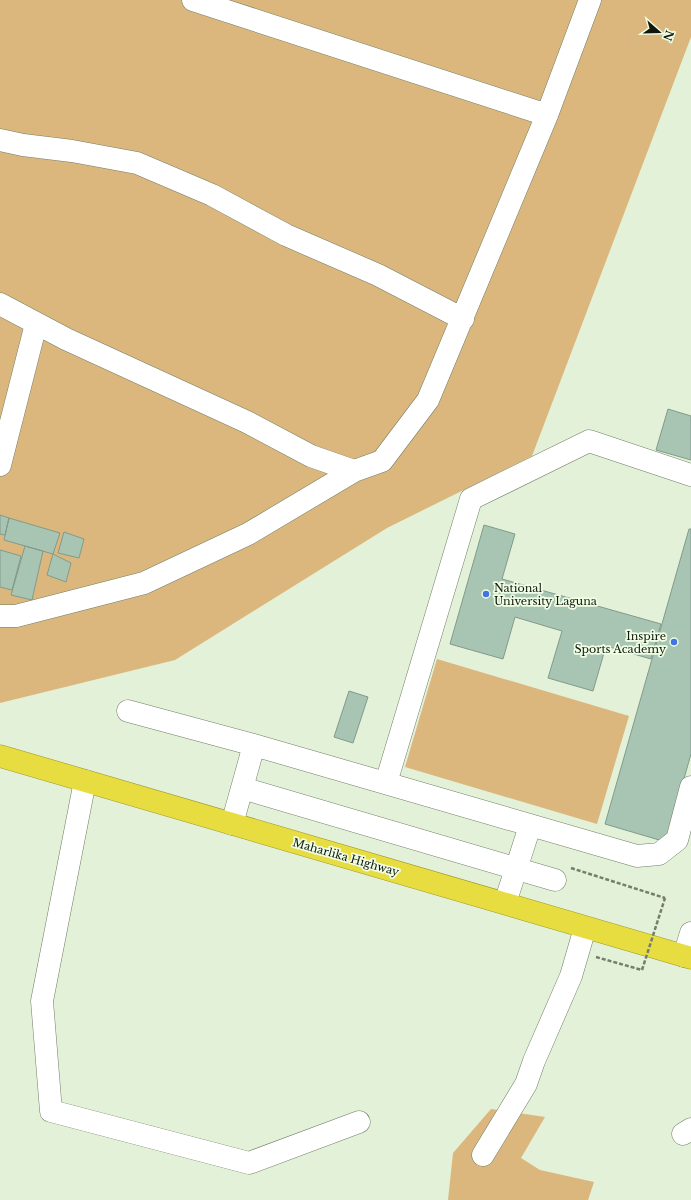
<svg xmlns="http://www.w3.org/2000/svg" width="691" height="1200" font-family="'Libre Baskerville',serif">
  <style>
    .green { fill: #dbb77d }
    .building { fill: #a8c4b3; stroke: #819b8b }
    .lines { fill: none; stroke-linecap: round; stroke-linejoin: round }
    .minor-casing { stroke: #727f67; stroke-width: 23 }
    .highway-casing { stroke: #9c972e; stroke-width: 23 }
    .path { stroke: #747e6d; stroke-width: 2.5; stroke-dasharray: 4 2; stroke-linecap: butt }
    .minor { stroke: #fff; stroke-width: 22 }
    .highway { stroke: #e7dc40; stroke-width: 22 }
    .path-bridge { stroke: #747e6d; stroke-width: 2.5; stroke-dasharray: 4 2; stroke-linecap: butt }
    .poi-dot { fill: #4374e5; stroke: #effee4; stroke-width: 1.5 }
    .labels { text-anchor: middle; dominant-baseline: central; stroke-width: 3.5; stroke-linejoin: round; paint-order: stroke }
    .poi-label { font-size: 11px; fill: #12170e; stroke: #effee4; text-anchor: start }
    .street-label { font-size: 11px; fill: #12170e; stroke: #effee4 }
  </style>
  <rect width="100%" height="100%" fill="#e2f1d7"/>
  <path class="green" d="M0 0H691V37L532 456 387 528 175 660 0 703Z
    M437 659 629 716 597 824 405 767Z
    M491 1109 545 1117 521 1158 540 1170 594 1182 588 1200H448L453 1153Z"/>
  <path class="building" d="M668 409 691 416V460L656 450Z
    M0 515 9 518 5 535 0 534Z
    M9 518 60 533 53 554 4 540Z
    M484 525 515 534 502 579 661 624 651 659 606 646 593 691 548 678 562 631 515 617 503 659 450 644Z
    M689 529H691V754L666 842 605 824Z
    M64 532 84 539 79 558 58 553Z
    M25 546 43 551 32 600 11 595Z
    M0 550 21 556 12 590 0 587Z
    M53 554 71 563 66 582 47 575Z
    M349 691 368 697 353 743 334 737Z"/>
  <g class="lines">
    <g class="minor-casing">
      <path id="minor" d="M193 0 547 115
        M0 140 23 145 72 151 137 163 212 195 286 235 378 275 463 319
        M0 304 66 339 247 422 311 456 354 471 382 461 428 400 547 115 590 0
        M0 465 36 324
        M0 616H16L144 583 248 534 354 471
        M128 711 254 745 637 856 659 854 677 840 691 787
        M85 781 42 1001 51 1111 249 1163 359 1122
        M386 783 471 499 589 441 691 475
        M242 788 555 880
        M232 824 254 745
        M505 903 530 826
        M684 956 691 933
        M683 1134 691 1129
        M483 1155 526 1084 534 1061 571 976 585 928"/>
    </g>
    <g class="highway-casing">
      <path id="highway" d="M0 756 691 958"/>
    </g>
    <path class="path" d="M571 868 665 898
      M596 957 642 970"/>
    <use href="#minor" class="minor"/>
    <use href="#highway" class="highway"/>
    <path class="path-bridge" d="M642 970 665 898"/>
  </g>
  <g class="poi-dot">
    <circle cx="486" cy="594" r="4"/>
    <circle cx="674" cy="642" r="4"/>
  </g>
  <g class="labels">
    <g class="poi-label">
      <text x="494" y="588">National<tspan x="494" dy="13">University Laguna</tspan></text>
      <text x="666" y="636" text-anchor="end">Inspire<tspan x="666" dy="13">Sports Academy</tspan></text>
    </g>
    <g class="street-label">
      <text transform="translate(346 857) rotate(16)">Maharlika Highway</text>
    </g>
  </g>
  <g transform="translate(659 32) rotate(110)" stroke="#effee4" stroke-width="3" paint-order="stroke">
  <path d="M0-3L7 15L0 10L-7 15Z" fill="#12170e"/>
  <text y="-6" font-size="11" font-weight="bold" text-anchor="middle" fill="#12170e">N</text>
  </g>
</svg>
